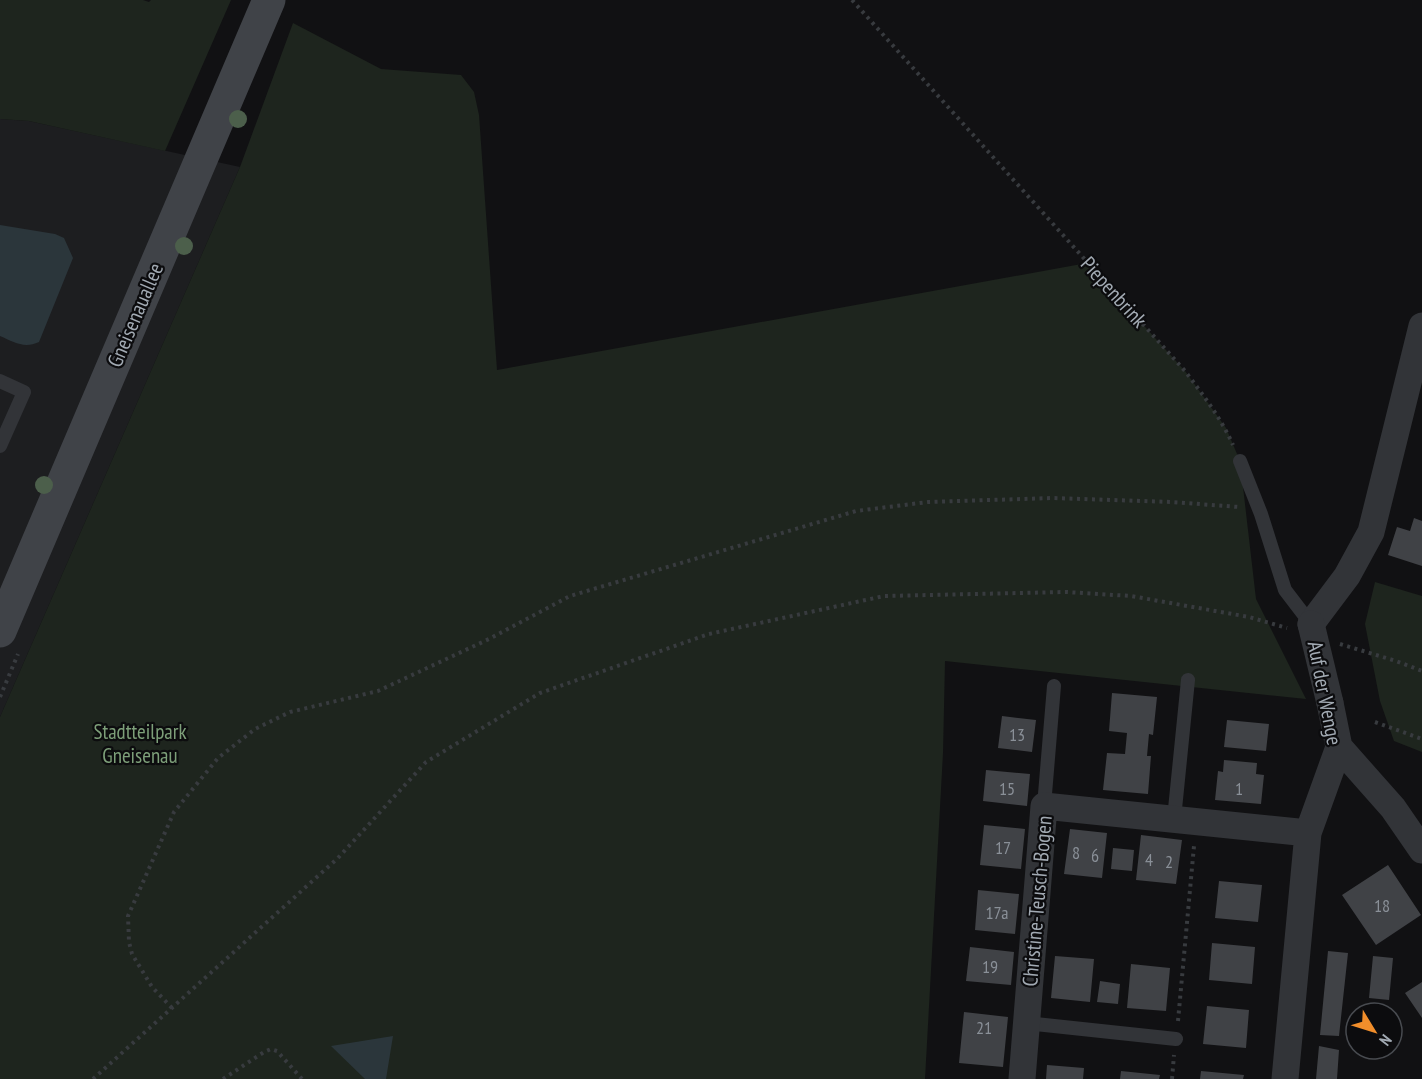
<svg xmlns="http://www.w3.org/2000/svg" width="1422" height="1079" font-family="'PT Sans Narrow',sans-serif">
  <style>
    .built { fill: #1d1e20 }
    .green { fill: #1e251e }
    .water { fill: #2b363b }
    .building { fill: #404246 }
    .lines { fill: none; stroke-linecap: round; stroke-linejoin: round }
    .path { stroke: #383b3f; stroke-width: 4; stroke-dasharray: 3 4.5; stroke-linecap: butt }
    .service { stroke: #323438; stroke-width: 14 }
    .minor { stroke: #323438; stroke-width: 27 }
    .secondary { stroke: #404348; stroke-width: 33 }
    .minor-bridge { stroke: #323438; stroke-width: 27 }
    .tree { fill: #4c5f4b }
    .labels { text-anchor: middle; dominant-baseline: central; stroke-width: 4.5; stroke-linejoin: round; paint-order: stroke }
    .number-label { font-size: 18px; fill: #8a9098 }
    .street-label { font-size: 21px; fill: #a2aab3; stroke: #0c0c0e }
    .park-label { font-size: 21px; fill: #7d9f79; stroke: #0c0c0e }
  </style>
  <rect width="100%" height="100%" fill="#111113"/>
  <path class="built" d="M0 119 29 121 240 167 0 717Z"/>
  <path class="green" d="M0 0H143L149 2 151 0H231L165 151 29 121 0 119Z
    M293 23 381 69 461 75 474 92 479 115 497 370 1087 263 1185 371 1226 428 1240 461 1256 599 1306 699 945 661 943 753 925 1079H0V717L240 167Z
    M1375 582 1422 596V752L1394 741 1380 701 1365 624Z"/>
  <path class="water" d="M0 225 55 234 64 238 73 258 39 342C24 349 14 342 0 336Z
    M393 1036 386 1079H365L331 1046Z"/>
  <path class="building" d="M1414 518 1422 521V566L1388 555 1397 527 1410 531Z
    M1112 693 1157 697 1153 735 1149 734 1147 756H1151L1148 794 1103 790 1107 753 1125 754 1127 733 1109 731Z
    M1002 716 1036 720 1032 752 998 748Z
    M1227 720 1269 724 1266 751 1224 747Z
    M1224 760 1257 763 1256 774 1264 775 1261 804 1215 800 1218 771 1223 772Z
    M986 770 1030 774 1027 806 983 801Z
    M984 825 1025 829 1021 869 980 865Z
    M1070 829 1107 833 1102 878 1064 874Z
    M1141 835 1182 840 1176 884 1136 880Z
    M1113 848 1134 850 1132 871 1111 869Z
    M1388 865 1421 915 1376 945 1342 895Z
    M1219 881 1262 885 1258 922 1215 918Z
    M978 890 1019 894 1015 934 975 930Z
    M1212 943 1255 947 1252 984 1209 980Z
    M970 947 1014 952 1011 985 966 981Z
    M1328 951 1348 953 1339 1036 1320 1035Z
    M1055 956 1094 959 1090 1002 1051 998Z
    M1373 956 1393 958 1389 1000 1369 998Z
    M1131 964 1170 968 1166 1011 1127 1008Z
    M1100 981 1120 984 1118 1004 1097 1002Z
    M1422 982V1018L1405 993Z
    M1207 1006 1249 1010 1246 1048 1203 1044Z
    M964 1012 1008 1017 1003 1067 959 1063Z
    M1319 1046 1339 1050 1337 1079H1316Z
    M1047 1065 1084 1068 1083 1079H1046Z
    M1121 1071 1160 1075 1159 1079H1120Z
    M1201 1071 1244 1075 1243 1079H1200Z"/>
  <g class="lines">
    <path class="path" d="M852 0 1185 371C1203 395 1221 418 1233 445
      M1340 644 1396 661 1422 671
      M0 697 18 654
      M1375 722 1422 739
      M172 1008 152 987 132 954 129 942 128 916 174 812 218 758 255 729 290 712 378 691 489 639 570 596 856 511 928 502 1053 498 1172 502 1239 507
      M1178 1021 1194 846
      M93 1079 338 858 426 762 540 693 709 634 884 596 1066 592 1131 596 1249 617 1287 628
      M223 1079 264 1052 271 1049 277 1051 302 1079
      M1172 1079 1174 1055"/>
    <path class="service" d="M0 381 24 392 0 446
      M1240 461 1261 514 1285 590 1311 624
      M1044 806 1054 686
      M1174 819 1188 680
      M1026 1023 1176 1039"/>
    <path class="minor" d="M1311 624 1347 576 1371 532 1422 326
      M1339 747 1393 808 1422 850
      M1022 1079 1044 806 1308 833
      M1285 1079 1308 833 1339 747 1330 703"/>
    <path class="secondary" d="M0 631 269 0"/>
    <path class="minor-bridge" d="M1311 624 1330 703"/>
  </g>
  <g class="tree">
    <circle cx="238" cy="119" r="9"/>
    <circle cx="184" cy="246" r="9"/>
    <circle cx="44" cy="485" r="9"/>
  </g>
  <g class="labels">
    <g class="number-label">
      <text x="1017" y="734">13</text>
      <text x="1007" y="788">15</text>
      <text x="1239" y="788">1</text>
      <text x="1003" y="847">17</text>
      <text x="1076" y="852">8</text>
      <text x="1095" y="855">6</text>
      <text x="1149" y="859">4</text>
      <text x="1169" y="861">2</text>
      <text x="1382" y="905">18</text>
      <text x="997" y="912">17a</text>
      <text x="990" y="966">19</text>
      <text x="984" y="1027">21</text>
    </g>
    <g class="street-label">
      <text transform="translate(1114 292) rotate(48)">Piepenbrink</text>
      <text transform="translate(135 315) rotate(-67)">Gneisenauallee</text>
      <text transform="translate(1325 693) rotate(79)">Auf der Wenge</text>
      <text transform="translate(1037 901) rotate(-85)">Christine-Teusch-Bogen</text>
    </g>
    <g class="park-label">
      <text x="140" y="731">Stadtteilpark<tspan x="140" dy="24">Gneisenau</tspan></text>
    </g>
  </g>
  <g transform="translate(1374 1031) rotate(128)"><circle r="28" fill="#0c0c0e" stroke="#484b50" stroke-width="1.5"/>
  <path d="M0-4.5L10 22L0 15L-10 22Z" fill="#f18e2b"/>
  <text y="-9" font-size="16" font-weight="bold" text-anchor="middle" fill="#a2aab3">N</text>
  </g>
</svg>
